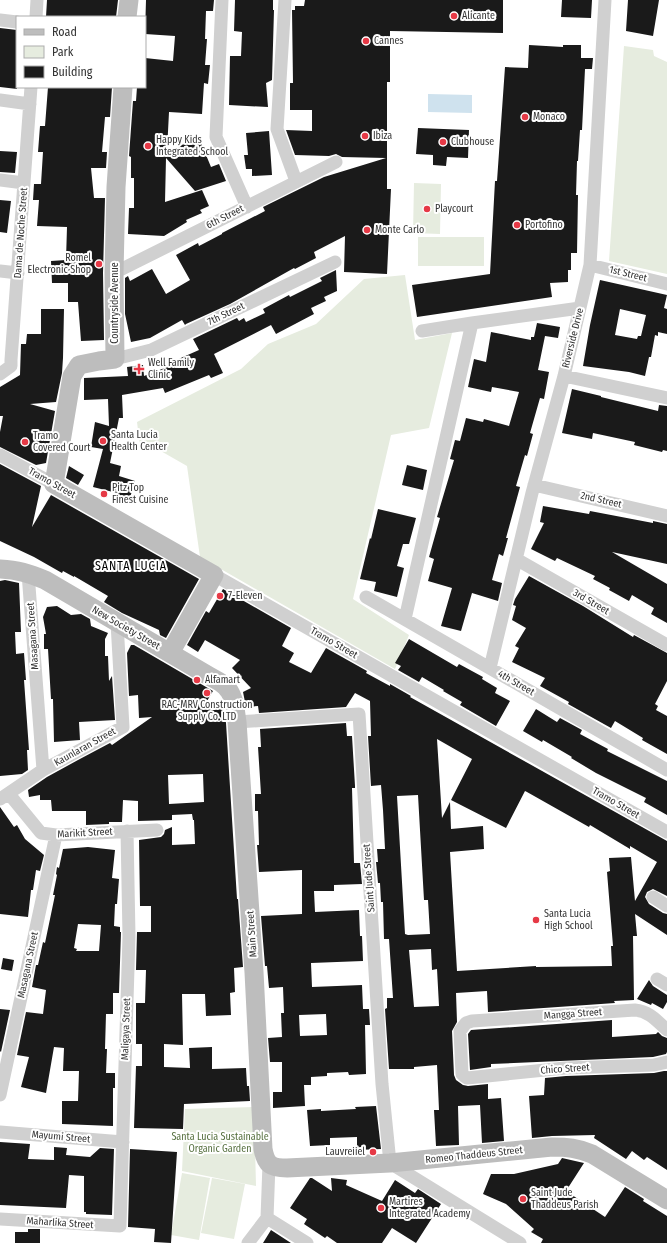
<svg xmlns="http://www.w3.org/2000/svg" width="667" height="1243" font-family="'Fira Sans Condensed',sans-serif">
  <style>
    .green { fill: #e6ecdf }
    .water { fill: #cfe2ee }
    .building { fill: #1a1a1a; fill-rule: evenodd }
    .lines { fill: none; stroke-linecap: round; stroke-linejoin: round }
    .street { stroke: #d0d0d0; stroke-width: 13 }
    .secondary { stroke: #bdbdbd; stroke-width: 19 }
    .poi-dot { fill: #e63946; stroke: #fff; stroke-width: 1.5 }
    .labels { text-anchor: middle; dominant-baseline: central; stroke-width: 4; stroke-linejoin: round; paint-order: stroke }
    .poi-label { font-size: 10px; fill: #333; stroke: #fff; text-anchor: start }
    .street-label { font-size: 10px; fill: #333; stroke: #fff }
    .park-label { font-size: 10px; fill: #56703f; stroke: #fff }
    .quarter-label { font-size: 12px; letter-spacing: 1px; fill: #000; stroke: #fff }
  </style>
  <rect width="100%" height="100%" fill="#fff"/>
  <path class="green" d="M624 46 653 50 654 56 667 62V274L609 261Z
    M414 183 441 184 440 234 413 233Z
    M418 237H484V266H418Z
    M405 275 415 340 452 333 429 428 391 435 353 599 409 635 395 669 200 557 187 466 159 450 140 446 137 422 241 369 268 344 316 324 364 279Z
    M254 1107 256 1186 182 1171 185 1109Z
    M182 1173 210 1178 199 1240 171 1235Z
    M212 1178 245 1184 234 1239 201 1233Z"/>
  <path class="water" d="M428 94 472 95V113L428 112Z"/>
  <path class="building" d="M47 0H118L116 17H46Z
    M146 0H214L213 11H206L205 39H207L205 65H210L208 84 204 83 202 114 169 112 167 151 199 138 211 167 219 164 226 181 195 191 166 158 165 202 202 190 209 206 200 210 202 213 186 220 187 222 164 236 128 234 129 208H134V178H131V157L129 156 133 101H136L137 87H145V58L173 61 175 36 145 34Z
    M235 0H273V10H274L272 80 266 83 268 107 229 105 230 56H241L242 32 234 31Z
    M305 0H503V33L390 31V82H387V189H391L387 274 344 272 345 236 314 252 316 258 295 269 294 268 230 304 186 324 185 325 182 320 150 338 131 342 125 314V278L128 276 130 281 152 269 166 294 190 280 176 255 198 243 199 246 222 234V233L265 211 263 207 324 177 386 158 342 157 336 154 329 156 295 155 286 130 312 131V110H290V83H293L292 10H295V6H304Z
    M562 0H592L591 18 561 17Z
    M628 0H659L653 36 626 31Z
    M0 28 17 30V89L0 87Z
    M529 45 563 47V45H581V58H593L592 69H585L582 130H580L578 161H577L576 195H578L577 253H571V270H568V282L550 283 552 297 417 317 412 285 490 274 495 181H497L505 67 528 68Z
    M48 87H112L110 117H105L102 152H107L106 168H91L94 198H105L103 273 104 340 81 341 78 302H68V283H52L51 261 66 260 67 227 37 226 39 200H33L34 184H41L43 152H38L40 126H45Z
    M418 128 469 130 468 158 447 157 446 166 433 165V155L416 154Z
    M269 131 272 175 252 176V169H246L244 155H248L246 133Z
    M0 151 17 152 15 173 0 172Z
    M0 200 11 201 7 233 0 232Z
    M336 270 337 291 324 297 326 301 311 308 314 314 276 334 271 325 214 354 223 373 211 378 209 375 165 393 163 388 122 395 123 418H119L110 463 121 466 119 476 135 481 129 501 115 497 117 493 93 487 103 449 91 447 95 422 109 426 108 399 84 400V378L128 376 127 367 143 365 144 376 175 364 174 361 199 350 193 339 237 318 239 321 244 318 246 322 265 313 263 309 289 295 290 297 322 281 320 278Z
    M600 280 667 295 664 308 667 309V334L658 332V336L655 335 651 357H649L645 376 629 372 583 366 590 325ZM620 309 646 315 641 336H638L637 339 615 335Z
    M41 309H64L63 358 62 373 56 402 30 404 55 411 46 463 36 465 0 447V432L3 416H0V387L20 375 21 344H26L27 334H41Z
    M537 323 560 327 558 338 545 336 538 370 549 372 544 399 540 398 530 433 533 434 527 456 525 455 516 486 520 487 506 538H508L503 556 499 554 492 580 502 583 498 601 472 593 461 631 441 626 452 588 428 581 434 559 429 557 440 518 437 517 454 460 450 459 455 440 460 441 466 418 483 422 484 419 509 426 519 392 492 387 491 392 468 387 474 359 486 362 491 332 531 340V337H534Z
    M572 389 601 396V397L658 411 659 405 667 406V451L663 450 662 452 634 445 635 442 593 433 592 439 562 433Z
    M0 464 41 486 32 527 51 495 199 579 166 638 160 635 159 630 122 613 104 602 108 596 74 576V577L63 571 62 573 34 557 0 541Z
    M407 465 427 470 423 490 402 485Z
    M69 466 84 475 78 485 66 478Z
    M543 506 589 514 590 511 653 523V521L667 524V564L612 552 667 584V623L651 614 654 608 632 595 629 601 609 590 610 588 593 579 595 576 557 558 555 561 531 549 544 523 540 522Z
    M378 509 416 518 409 544H403L397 566 404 568 397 597 374 591 376 582 360 579 370 538 371 539Z
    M529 576 583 606 633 637 634 635 667 653V681L655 704 658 706 656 710 667 716V754L642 740 643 738 615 721 611 728 568 704 569 702 540 686 545 678 512 662 519 648 515 646 526 628 512 620 516 606 513 605 515 599Z
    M5 580 19 583 21 632H15L16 654 24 653 26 680H24L29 750H27L28 770 22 774 0 776V581Z
    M223 589 291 628 282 646 294 653 289 662 311 673 326 648 367 671 366 673 390 686V684L411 696 410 697 667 841V896L653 889 647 892 645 897 649 904 663 913 667 914V935L635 914 637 936H633L634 1000 614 1001 615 1003 488 1012 487 991 456 993 457 1022 452 1031 454 1075 456 1080 463 1085 468 1086 488 1084V1099L501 1098 504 1141 482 1143 480 1105 458 1106 459 1145 436 1146 434 1110H439L437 1065 414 1067V1069H389L385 1009 387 1008V998H393L389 939H384L383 902H381L380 883H378L376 862H378L377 849H385L383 810 381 785 371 786 368 736H371L370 701 355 693 346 707 259 713 258 706 246 707 243 692 251 688 232 668 240 660 205 640 198 652 187 645 206 611 209 613ZM437 739 472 759 451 800 506 828 525 791 527 792 589 827 590 825 630 849V846L657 862 635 901 631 857 609 858 610 871 607 872 613 946H611L612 966 536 967V966L457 971 450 852 484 849 483 826 451 829 450 802 442 818ZM418 795 424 900H428L430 934 408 935 405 934 397 796ZM431 949 432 970 437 969 439 1006 414 1007 409 950Z
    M57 606 71 615 81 614 90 619 91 626 108 633 105 639V656H108L109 681 112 676 115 720 79 722 80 740 54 742 53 699H51L48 649H44V634H46L43 617 47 607Z
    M409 639 457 667 459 664 483 677 482 679 497 688 495 693 510 701 496 726 460 705 462 702 443 691 444 690 422 677 419 682 398 670 401 666 395 663Z
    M131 645H134L213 691 204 706H223L226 723 237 899H238L243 967 234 968 235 992 230 993 231 1015 206 1016 205 994H182L183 1045 164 1044V1067L190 1068 189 1048 212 1047V1069L246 1068 247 1086H249L250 1101 184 1104 183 1129 134 1128 136 1066H142V1044H136V1003H145L146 970H136L137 932H151V906H140L139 840 161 837 164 834 165 830 172 827V845L195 844 194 820H193L192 814 172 815V820L138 821V801L123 800 122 822H109V824L86 825V811H52L51 800H40V795L29 797 28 790 47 777 78 760 110 743 112 745 152 717 139 718 138 695 129 696 127 653ZM203 774 204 802 169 804 168 775Z
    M536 709 557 722 560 718 582 730 580 734 608 749 607 751 667 781V815L644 802 646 798 596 773 571 758 572 757 543 740 542 742 523 731Z
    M346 723 347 736H352L355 786V788H352L354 863H360L362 884 334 885V891H314L315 912 359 910 360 936H362L363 961 311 963 312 987 362 985 363 1009H369L370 1025H365L366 1074 349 1075 348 1072 327 1073V1076L311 1077V1085H304L305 1106 273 1108V1092H282V1062H270L268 1038 282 1037 281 1013H284L283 987 269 988 267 966H265L261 916 302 914V870L259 872 257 845H259L258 811H255V794H261L258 747H261L260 729ZM326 1014 327 1035 300 1036 299 1015Z
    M0 807 14 827 17 825 25 839 44 855 40 871 36 870 33 890H31L28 917 0 914Z
    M88 847 115 850 112 878 119 879 117 904H115L114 926 120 927V932H121L119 993H113V1014H106L105 1049H107L106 1073H115V1088H113V1126L62 1124V1101H78L79 1071H63L64 1048 54 1047 46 1093 21 1087 29 1057 17 1055 26 1012 43 1014 46 990 32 987 36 965H38L43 942 45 943 55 895H53L57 875 56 874 57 867 59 868 63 849ZM78 924 101 925 99 951H76L77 949 74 948Z
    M3 958 14 960 12 971 1 969Z
    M649 980 653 986 667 995V1002L663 1009 652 1003 651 1005 637 999Z
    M0 1009 10 1010 1 1052 0 1051Z
    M612 1020V1037L656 1034 658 1032 662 1036 667 1038V1052L666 1054 653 1057 491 1064V1067L470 1070 468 1034 471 1030Z
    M664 1071H667V1170L647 1157 644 1160 632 1151 626 1159 594 1138 595 1135 552 1136 532 1138 529 1096 544 1095 545 1078 566 1076 654 1073Z
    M376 1106 381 1149 357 1150V1137L330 1138V1145L310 1146 307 1110 321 1109V1111L356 1109 355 1107Z
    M0 1142 30 1144 28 1159 54 1160V1147L67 1148 66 1155 90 1157 100 1148 114 1149 112 1215 86 1214V1212H84V1176L69 1175 66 1208 0 1205Z
    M130 1149 177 1152 171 1243 154 1242 155 1229 128 1227Z
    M562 1158 584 1163 566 1191 605 1217 625 1187 644 1199 643 1201 667 1216V1243H541L543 1239 531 1232 534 1229 506 1204 483 1194 491 1174H514L558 1164Z
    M310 1178H312L332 1191 331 1178 347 1180 346 1185 382 1201 395 1180 415 1193 418 1189 441 1204 416 1243 392 1228 382 1243H337L327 1236 325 1238 304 1224 307 1219 290 1208Z
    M28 1229H40V1243H15V1232H28Z
    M271 1230 291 1243H263Z"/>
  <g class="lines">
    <path class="street" d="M222 0 216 137 247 207
      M285 0 277 129 296 181
      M36 17 37 0
      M0 20 17 22
      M0 100 30 104
      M0 180 24 183
      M590 265 667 284
      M0 271 18 273
      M114 273 336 162
      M422 331 472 323 580 308
      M115 359 151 350 335 262
      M0 374 11 366V360L31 87
      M564 376 667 398
      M0 455 54 484
      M534 485 667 516
      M516 559 667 645
      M28 573 43 770
      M214 575 667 832
      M366 597 667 770
      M405 619 472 323
      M490 668 532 493 564 376 590 265 605 0
      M237 722 359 714 382 1084 390 1163 520 1243
      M9 794 41 833 56 835 157 830
      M0 799 43 770 123 727 117 623
      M653 897 667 906
      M657 979 667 985
      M667 1030C657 1021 649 1011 635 1010L472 1021 466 1023 460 1031 462 1074 464 1076 467 1078 565 1068 654 1065 667 1062
      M0 1095 56 835
      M0 1132 123 1142
      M267 1218 307 1243
      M0 1219 120 1226 129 936 127 831
      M248 1243 267 1218 269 1164"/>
    <path class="secondary" d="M127 17 129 0
      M123 87 116 187 114 273 115 359 99 361 79 365 72 376 54 484 214 575 170 653
      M0 569C18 570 28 573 45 580L209 676C214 679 221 682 225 686 235 695 235 710 237 722L254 972 263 1149C266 1165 271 1168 287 1168L390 1163 552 1147C567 1147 578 1148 592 1154L667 1200"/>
  </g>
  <g class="poi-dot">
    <circle cx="454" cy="16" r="4"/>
    <circle cx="366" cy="41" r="4"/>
    <circle cx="525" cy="117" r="4"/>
    <circle cx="365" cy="136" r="4"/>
    <circle cx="443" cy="142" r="4"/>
    <circle cx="148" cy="146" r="4"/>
    <circle cx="427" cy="209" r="4"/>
    <circle cx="517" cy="225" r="4"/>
    <circle cx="367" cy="230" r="4"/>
    <circle cx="99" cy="264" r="4"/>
    <path d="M137 363h4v4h4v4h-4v4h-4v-4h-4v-4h4z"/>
    <circle cx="103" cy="441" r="4"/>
    <circle cx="25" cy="442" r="4"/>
    <circle cx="104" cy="494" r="4"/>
    <circle cx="220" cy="596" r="4"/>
    <circle cx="197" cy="680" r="4"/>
    <circle cx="207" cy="693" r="4"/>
    <circle cx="536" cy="920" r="4"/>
    <circle cx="373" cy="1152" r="4"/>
    <circle cx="523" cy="1199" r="4"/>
    <circle cx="381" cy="1208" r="4"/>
  </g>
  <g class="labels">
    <g class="poi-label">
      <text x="462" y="16">Alicante</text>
      <text x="374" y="41">Cannes</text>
      <text x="533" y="117">Monaco</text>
      <text x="373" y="136">Ibiza</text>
      <text x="156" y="140">Happy Kids<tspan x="156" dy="12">Integrated School</tspan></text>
      <text x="451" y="142">Clubhouse</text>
      <text x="435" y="209">Playcourt</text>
      <text x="525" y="225">Portofino</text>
      <text x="375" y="230">Monte Carlo</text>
      <text x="91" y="258" text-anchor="end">Romel<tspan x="91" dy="12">Electronic Shop</tspan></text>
      <text x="148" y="363">Well Family<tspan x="148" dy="12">Clinic</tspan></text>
      <text x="111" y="435">Santa Lucia<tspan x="111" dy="12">Health Center</tspan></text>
      <text x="33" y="436">Tramo<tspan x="33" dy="12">Covered Court</tspan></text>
      <text x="112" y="488">Pitz Top<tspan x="112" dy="12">Finest Cuisine</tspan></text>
      <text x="228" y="596">7-Eleven</text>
      <text x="205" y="680">Alfamart</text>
      <text x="207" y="705" text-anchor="middle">RAC-MRV Construction<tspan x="207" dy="12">Supply Co. LTD</tspan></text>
      <text x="544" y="914">Santa Lucia<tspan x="544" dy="12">High School</tspan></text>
      <text x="365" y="1152" text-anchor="end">Lauvreiiel</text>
      <text x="531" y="1193">Saint Jude<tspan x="531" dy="12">Thaddeus Parish</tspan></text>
      <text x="389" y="1202">Martires<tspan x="389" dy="12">Integrated Academy</tspan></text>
    </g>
    <g class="street-label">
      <text transform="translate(225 217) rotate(-27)">6th Street</text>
      <text transform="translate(21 233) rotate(-86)">Dama de Noche Street</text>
      <text transform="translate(628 274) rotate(14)">1st Street</text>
      <text transform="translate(115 303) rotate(-90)">Countryside Avenue</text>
      <text transform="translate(226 314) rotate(-26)">7th Street</text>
      <text transform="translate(573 338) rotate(-76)">Riverside Drive</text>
      <text transform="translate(52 483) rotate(29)">Tramo Street</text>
      <text transform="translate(601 500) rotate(13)">2nd Street</text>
      <text transform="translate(591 602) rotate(30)">3rd Street</text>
      <text transform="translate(126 628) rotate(30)">New Society Street</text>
      <text transform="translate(33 636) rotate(-94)">Masagana Street</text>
      <text transform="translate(334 643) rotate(30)">Tramo Street</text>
      <text transform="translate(516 683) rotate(30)">4th Street</text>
      <text transform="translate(85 747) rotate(-29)">Kaunlaran Street</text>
      <text transform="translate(616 803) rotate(30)">Tramo Street</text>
      <text transform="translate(85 833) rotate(-3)">Marikit Street</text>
      <text transform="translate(369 878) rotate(-94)">Saint Jude Street</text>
      <text transform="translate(252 934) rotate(-94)">Main Street</text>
      <text transform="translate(28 965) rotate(-78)">Masagana Street</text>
      <text transform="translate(573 1014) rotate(-4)">Mangga Street</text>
      <text transform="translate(126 1029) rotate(-88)">Maligaya Street</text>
      <text transform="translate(565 1069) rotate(-4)">Chico Street</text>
      <text transform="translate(61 1137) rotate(5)">Mayumi Street</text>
      <text transform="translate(474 1155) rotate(-6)">Romeo Thaddeus Street</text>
      <text transform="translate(60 1223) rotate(4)">Maharlika Street</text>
    </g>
    <g class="park-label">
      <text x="220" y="1137">Santa Lucia Sustainable<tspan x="220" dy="12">Organic Garden</tspan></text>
    </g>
    <g class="quarter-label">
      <text x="131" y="566">SANTA LUCIA</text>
    </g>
  </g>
  <rect x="16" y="16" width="130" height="72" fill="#ffffff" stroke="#adadad"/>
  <rect x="24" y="29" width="20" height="6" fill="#bdbdbd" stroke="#adadad"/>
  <text x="52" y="36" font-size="12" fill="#333333">Road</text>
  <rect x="24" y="46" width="20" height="12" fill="#e6ecdf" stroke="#adadad"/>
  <text x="52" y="56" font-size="12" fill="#333333">Park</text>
  <rect x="24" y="66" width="20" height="12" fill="#1a1a1a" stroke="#adadad"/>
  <text x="52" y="76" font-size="12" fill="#333333">Building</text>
</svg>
